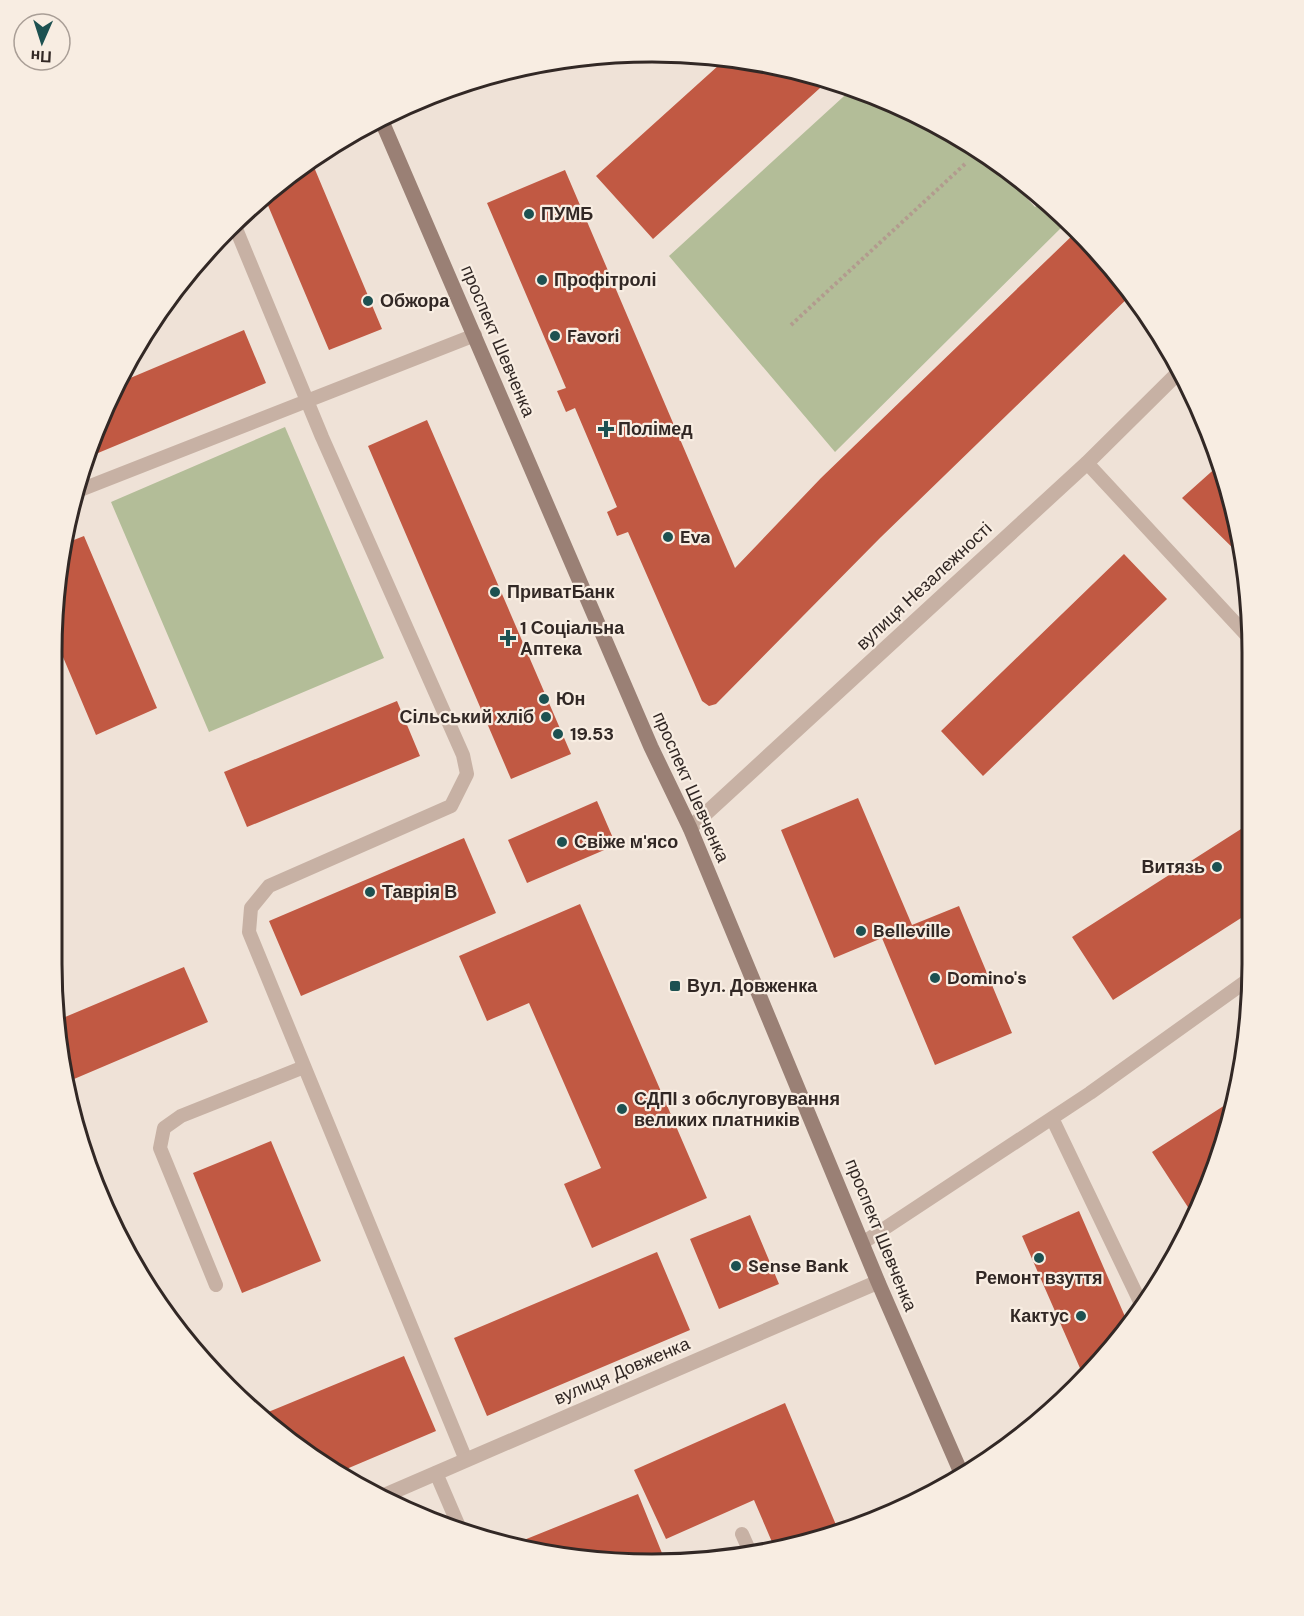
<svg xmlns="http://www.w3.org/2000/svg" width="1304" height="1616" font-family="'DM Sans',sans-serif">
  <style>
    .green { fill: #b3bd98 }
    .building { fill: #c15943 }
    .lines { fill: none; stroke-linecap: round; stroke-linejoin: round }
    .path { stroke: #b29b8e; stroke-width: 4; stroke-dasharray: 3 3; stroke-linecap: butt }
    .service { stroke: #c7b1a4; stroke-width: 14 }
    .minor { stroke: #c7b1a4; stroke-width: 15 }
    .secondary { stroke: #9a8075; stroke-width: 15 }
    .poi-dot { fill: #1d5151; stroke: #f8ede2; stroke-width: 2 }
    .labels { text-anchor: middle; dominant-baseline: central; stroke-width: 4.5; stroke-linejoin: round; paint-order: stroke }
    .poi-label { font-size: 18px; font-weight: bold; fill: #322825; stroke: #f8ede2; text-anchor: start }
    .street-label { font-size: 18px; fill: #322825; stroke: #f8ede2 }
    .rim { fill: none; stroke: #322825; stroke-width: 3 }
  </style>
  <rect width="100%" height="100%" fill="#efe2d7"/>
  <path class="green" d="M854 87 952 131 989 157 1035 207 1045 198 1068 221 835 452 669 256Z
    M285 427 384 658 209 732 111 502Z"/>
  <path class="building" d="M729 56 830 79 653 239 596 176Z
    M525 68 485 84 482 77 496 72Z
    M311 160 382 329 329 350 264 196 286 175Z
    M565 170 735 568 821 478 1077 231 1133 293 880 538 716 704 709 706 702 701 628 532 617 536 607 512 617 507 575 408 566 412 557 391 566 388 487 203Z
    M244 330 266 383 86 458 97 422 116 384Z
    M427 420 571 754 511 779 368 446Z
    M1220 464 1232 496 1243 558 1182 498Z
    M84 536 157 708 96 735 52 631 61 545Z
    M1124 554 1167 599 983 776 941 731Z
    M397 701 420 756 247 827 224 772Z
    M858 798 912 925 959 906 1012 1033 935 1065 882 938 834 958 781 830Z
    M597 801 616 845 527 883 508 840Z
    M1252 822V911L1113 1000 1072 937Z
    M464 838 496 913 301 996 269 921Z
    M580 904 707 1198 592 1248 564 1184 601 1168 529 1003 487 1021 459 956Z
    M184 967 208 1022 67 1082 58 1020Z
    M1236 1098 1233 1119 1195 1218 1152 1152Z
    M271 1141 321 1261 242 1293 193 1173Z
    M1079 1211 1130 1328 1083 1375 1022 1236Z
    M750 1215 779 1284 719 1309 690 1239Z
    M657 1252 690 1330 487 1416 454 1338Z
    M404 1356 436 1431 337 1473 261 1415Z
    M785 1403 839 1532 807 1545 775 1549 754 1500 666 1539 634 1470Z
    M638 1494 666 1563 652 1565 509 1546Z"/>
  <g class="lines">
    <path class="path" d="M791 325 965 164"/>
    <path class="service" d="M234 224 322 437 463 755 467 774 451 806 269 886 251 908 249 932 466 1460
      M1087 463 1252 641
      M75 492 475 335
      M1052 1118 1143 1308
      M864 1242 1090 1093 1252 977
      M216 1285 160 1148 164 1128 181 1116 304 1067
      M436 1473 460 1529
      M742 1534 750 1552"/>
    <path class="minor" d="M690 828 1087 463 1181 370
      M381 1497 878 1282"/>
    <path class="secondary" d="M380 117 651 747 690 828 878 1282 962 1475"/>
  </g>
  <g class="poi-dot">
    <circle cx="529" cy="214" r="6"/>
    <circle cx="542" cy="280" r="6"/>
    <circle cx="368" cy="301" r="6"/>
    <circle cx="555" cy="336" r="6"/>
    <path d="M603 420h6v6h6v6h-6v6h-6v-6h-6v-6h6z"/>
    <circle cx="668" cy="537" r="6"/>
    <circle cx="495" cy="592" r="6"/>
    <path d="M505 629h6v6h6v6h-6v6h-6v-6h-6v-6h6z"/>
    <circle cx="544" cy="699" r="6"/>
    <circle cx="546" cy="717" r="6"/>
    <circle cx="558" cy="734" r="6"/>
    <circle cx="562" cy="842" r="6"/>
    <circle cx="1217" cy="867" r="6"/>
    <circle cx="370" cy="892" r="6"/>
    <circle cx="861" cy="931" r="6"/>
    <circle cx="935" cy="978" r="6"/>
    <rect x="669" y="980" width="12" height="12" rx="3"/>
    <circle cx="622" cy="1109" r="6"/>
    <circle cx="1039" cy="1258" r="6"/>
    <circle cx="736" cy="1266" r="6"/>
    <circle cx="1081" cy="1316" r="6"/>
  </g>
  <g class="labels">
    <g class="poi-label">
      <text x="541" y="214">ПУМБ</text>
      <text x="554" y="280">Профітролі</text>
      <text x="380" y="301">Обжора</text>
      <text x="567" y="336">Favori</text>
      <text x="618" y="429">Полімед</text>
      <text x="680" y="537">Eva</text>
      <text x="507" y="592">ПриватБанк</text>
      <text x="520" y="628">1 Соціальна<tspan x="520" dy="21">Аптека</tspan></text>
      <text x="556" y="699">Юн</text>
      <text x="534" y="717" text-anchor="end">Сільський хліб</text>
      <text x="570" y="734">19.53</text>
      <text x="574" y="842">Свіже м'ясо</text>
      <text x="1205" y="867" text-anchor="end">Витязь</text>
      <text x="382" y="892">Таврія В</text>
      <text x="873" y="931">Belleville</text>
      <text x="947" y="978">Domino's</text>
      <text x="687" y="986">Вул. Довженка</text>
      <text x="634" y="1099">СДПІ з обслуговування<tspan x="634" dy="21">великих платників</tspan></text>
      <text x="748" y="1266">Sense Bank</text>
      <text x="1039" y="1278" text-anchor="middle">Ремонт взуття</text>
      <text x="1069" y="1316" text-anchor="end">Кактус</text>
    </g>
    <g class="street-label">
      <text transform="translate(498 341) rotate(67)">проспект Шевченка</text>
      <text transform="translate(924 586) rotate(-43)">вулиця Незалежності</text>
      <text transform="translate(691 787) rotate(66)">проспект Шевченка</text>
      <text transform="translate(881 1235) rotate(68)">проспект Шевченка</text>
      <text transform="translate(622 1371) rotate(-23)">вулиця Довженка</text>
    </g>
  </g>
  <path d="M0 0H1304V1616H0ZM652 62H652A590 590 0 0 1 1242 652V964A590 590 0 0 1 652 1554H652A590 590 0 0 1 62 964V652A590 590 0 0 1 652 62Z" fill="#f8ede2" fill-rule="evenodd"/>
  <path class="rim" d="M652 62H652A590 590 0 0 1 1242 652V964A590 590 0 0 1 652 1554H652A590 590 0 0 1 62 964V652A590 590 0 0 1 652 62Z"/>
  <g transform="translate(42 42) rotate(183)"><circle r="28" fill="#f8ede2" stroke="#a99e96" stroke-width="1.5"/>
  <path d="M0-4.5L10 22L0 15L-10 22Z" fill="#1d5151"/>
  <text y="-9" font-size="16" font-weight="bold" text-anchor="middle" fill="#322825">Пн</text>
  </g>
</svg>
